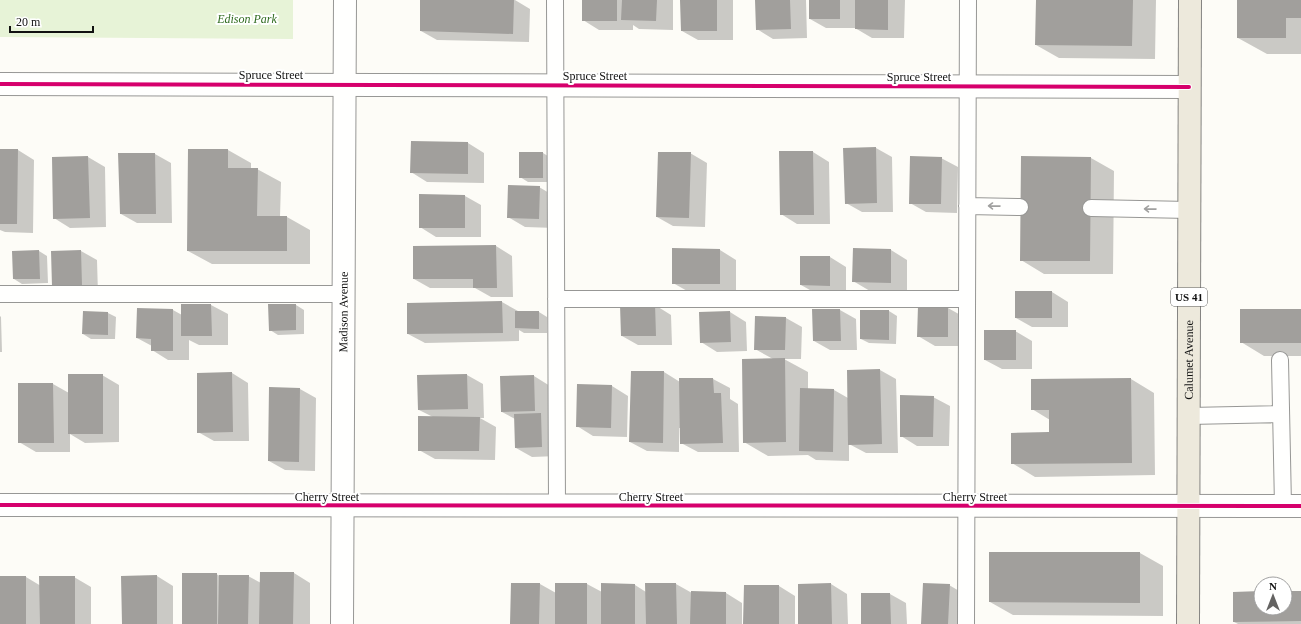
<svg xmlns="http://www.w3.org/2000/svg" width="1301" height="624" font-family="Georgia,serif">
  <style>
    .green { fill: #e7f3d7 }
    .shadow { fill: #0003 }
    .building { fill: #a19f9c }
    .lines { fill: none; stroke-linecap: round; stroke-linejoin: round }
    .lane-casing { stroke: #979795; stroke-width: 18 }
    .street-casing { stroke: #979795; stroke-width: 24 }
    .primary-casing { stroke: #858482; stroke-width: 24 }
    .lane { stroke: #fffffe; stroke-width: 16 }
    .street { stroke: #fffffe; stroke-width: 22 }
    .primary { stroke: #ede9dc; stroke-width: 22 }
    .cycleway-casing { stroke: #fff; stroke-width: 6 }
    .cycleway { stroke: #d6006c; stroke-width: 4 }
    .oneway { stroke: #a0a09f }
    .labels { text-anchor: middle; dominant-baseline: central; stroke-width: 4; stroke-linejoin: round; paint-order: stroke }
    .shield { fill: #fff; stroke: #585858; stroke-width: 1 }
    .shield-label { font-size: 11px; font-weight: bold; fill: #111 }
    .park-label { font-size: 12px; font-style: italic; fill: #2f6b1f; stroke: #fff }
    .street-label { font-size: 12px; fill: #111; stroke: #fff }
  </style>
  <rect width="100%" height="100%" fill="#fdfcf7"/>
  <path class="green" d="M0 0H293V39L0 37Z"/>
  <path class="shadow" d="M421 0H515L530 9 529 42 437 40 421 31Z
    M583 0H673V30L639 29 633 25V30H599L583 20Z
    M681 0H733V40H698L682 31Z
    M756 0H806L807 38 773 39 757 29Z
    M810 0H905L904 38H872L855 28H826L810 19Z
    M1037 0H1156L1155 59 1059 58 1036 45Z
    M1238 0H1301V54H1267L1238 38Z
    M468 143 484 153V183L427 182 411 172Z
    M876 148 892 157 893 212H862L846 203Z
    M0 150H18L34 160 33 233 5 232 0 230Z
    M228 150 251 163V169H257L281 182 280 217H287L310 230V264H212L188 251Z
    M813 152 829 162 830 224H797L781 214Z
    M543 153 551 158V182H528L520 177Z
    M690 153 707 163 705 227 673 226 657 217Z
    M155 154 171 163 172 223H137L121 214Z
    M88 157 105 167 106 227 70 228 54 218 53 158Z
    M941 158 958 167 957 213 926 212 910 203Z
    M1091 158 1114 171 1113 274H1044L1021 260Z
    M539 187 556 197 555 228 525 227 508 217Z
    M420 195 465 196 481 205V237H436L420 227Z
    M496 246 512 256 513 297H491L475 288H430L414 279V247Z
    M673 249 720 250 736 260V293L689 292 673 283Z
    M854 249 891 250 907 260V291H870L853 281Z
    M39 251 47 256 48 283 22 284 14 279 13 252Z
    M81 251 97 260 98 294 69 295 53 285Z
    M830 257 846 267V295L817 294 801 285Z
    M1052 292 1068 302V327H1032L1016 318Z
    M502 302 518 311 539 312 547 317V333H524L519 330V341L425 343 408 334Z
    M182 305H211L228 314V345H199L189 340V360H168L152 350V346L137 338 173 310 182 315Z
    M296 305 304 310V334L278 335 270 330Z
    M655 305 671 315 672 345H638L622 336Z
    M919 307 948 308 964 317V346H935L918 336Z
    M813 310H840L856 319 857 350H830L814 341Z
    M1301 310V356H1264L1241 342Z
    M889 311 897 316 896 344 869 343 861 339Z
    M730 312 746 322 747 351 717 352 701 342Z
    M108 313 116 317 115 339H91L83 334Z
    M0 316 1 317 2 352H0Z
    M786 318 802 327 801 359H784L808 372V389L834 390 848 398 880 370 896 379 898 453H866L849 444V461L816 460 808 455 768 456 744 442 773 359 755 349Z
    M1015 331 1032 341V369H1002L985 360Z
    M632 372H664L680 382V379H713L730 388V399L738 404 739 452H698L681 443V428H679V452L647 451 630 442Z
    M232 373 248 383 249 441H214L198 432V374Z
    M102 375 119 385V442L85 443 70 434V452H36L19 442V384H53L69 393Z
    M467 375 483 384 484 418H480L496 427 495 460 435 459 419 450 433 417 419 410Z
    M534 376 550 386 558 456 532 457 516 448 515 419 502 412Z
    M1131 379 1154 393 1155 475 1035 477 1012 463 1050 433V420L1032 409V380Z
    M578 385 612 386 628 396 627 437 593 436 577 426Z
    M300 389 316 398 315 471 285 470 269 461Z
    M933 397 950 406 949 446H917L901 436Z
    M1140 553 1163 566V616L1013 615 990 602Z
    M294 573 310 583V624H183L216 574 220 576H248L261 583Z
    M157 576 173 586V624H123Z
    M0 577H26L41 586 74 577 91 587V624H0Z
    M512 584H540L556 593 587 584 602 592 635 585 646 592 676 584 692 593H726L742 603V624H511Z
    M831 584 847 594 848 624H799Z
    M949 585 966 595 965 624H922Z
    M779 586 795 596V624H744Z
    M1261 592V608H1285V592H1301V624H1238L1234 622Z
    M862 594H890L906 603 907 624H862Z"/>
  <path class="building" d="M420 0H514L513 34 420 31Z
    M582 0H617V21H582Z
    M622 0H657L656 21 621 20Z
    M680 0H717V31H681Z
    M755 0H790L791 29 756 30Z
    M809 0H840V19H809Z
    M855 0H888V30L855 29Z
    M1036 0H1133L1132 46 1035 45Z
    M1237 0H1301V18H1286V38H1237Z
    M411 141 468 142V174L410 173Z
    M876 147 877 203 845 204 843 148Z
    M0 149H18L17 224H0Z
    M188 149H228V168H258L257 216H287V251H187Z
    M779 151H813L814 215H780Z
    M519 152H543V178H519Z
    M658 152H691L689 218 656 217Z
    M118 153H155L156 214H120Z
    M88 156 90 218 53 219 52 157Z
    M910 156 942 157 941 204H909Z
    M1021 156 1091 157 1090 261H1020Z
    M508 185 540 186 539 219 507 218Z
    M419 194 465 195V228H419Z
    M496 245 497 288H473V279H413V246Z
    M672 248 720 249V284H672Z
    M853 248 891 249V283L852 282Z
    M39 250 40 279H13L12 251Z
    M81 250 82 285 52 286 51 251Z
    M800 256H830V286L800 285Z
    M1015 291H1052V318H1015Z
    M502 301 503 333 407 334V303Z
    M181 304H211L212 336H181Z
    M268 304H296V330L269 331Z
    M655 304 656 336H621L620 305Z
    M918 306 948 307V337H917Z
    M137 308 173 309V351H151V339L136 338Z
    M812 309H840L841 341H813Z
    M1240 309H1301V343H1240Z
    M860 310H889V340L860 339Z
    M83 311 108 312V335L82 334Z
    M515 311H539V329L515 328Z
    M730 311 731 342 700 343 699 312Z
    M755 316 786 317 785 350H754Z
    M984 330H1016V360H984Z
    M785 358 786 442 743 443 742 359Z
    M880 369 882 444 848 445 847 370Z
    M631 371H664L663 443 629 442Z
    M232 372 233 432 197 433V373Z
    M68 374H103V434H68Z
    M467 374 468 409 418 410 417 375Z
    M534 375 535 411 501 412 500 376Z
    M679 378H713L714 393H721L723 443 680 444Z
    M1131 378 1132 463 1011 464V433L1049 432V410H1031V379Z
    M18 383H53L54 443H18Z
    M577 384 612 385 611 428 576 427Z
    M269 387 300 388 299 462 268 461Z
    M800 388 834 389 833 452 799 451Z
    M900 395 934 396 933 437H900Z
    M541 413 542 447 515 448 514 414Z
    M418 416 480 417 479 451H418Z
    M989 552H1140V603L989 602Z
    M260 572H294L293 624H259Z
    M182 573H217V624H182Z
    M157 575V624H122L121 576Z
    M219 575H249L248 624H218Z
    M0 576H26V624H0Z
    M39 576H75V624H40Z
    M511 583H540L539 624H510Z
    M555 583H587V624H555Z
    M601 583 635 584V624H601Z
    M645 583H676L677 624H646Z
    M831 583 832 624H798V584Z
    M923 583 950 584 948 624H921Z
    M744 585H779V624H743Z
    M691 591 726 592V624H690Z
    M1261 591V608H1285V591H1301V621L1233 622V592Z
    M861 593H890L891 624H861Z"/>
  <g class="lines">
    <g class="lane-casing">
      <path id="lane" d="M555 0 557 507
        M967 206 1020 207
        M1091 208 1189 210
        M0 294H344
        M556 299H967
        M1280 360 1283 506
        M1189 416 1281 414
        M966 624 968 0"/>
    </g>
    <g class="street-casing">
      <g id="street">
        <path d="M0 84 1189 87"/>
        <path d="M0 505 1301 506"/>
        <path id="s1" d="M342 624 345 0"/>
      </g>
    </g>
    <g class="primary-casing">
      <g id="primary">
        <path id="s2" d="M1188 624 1190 0"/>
      </g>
    </g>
    <use href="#lane" class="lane"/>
    <use href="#street" class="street"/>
    <use href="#primary" class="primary"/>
    <g class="cycleway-casing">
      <path id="cycleway" d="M0 84 1189 87
        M0 505 1301 506"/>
    </g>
    <use href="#cycleway" class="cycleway"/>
  </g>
  <defs><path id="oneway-shaft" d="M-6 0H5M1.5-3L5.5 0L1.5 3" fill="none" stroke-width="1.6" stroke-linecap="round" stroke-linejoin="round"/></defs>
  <g class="oneway">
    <use href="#oneway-shaft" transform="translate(994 206) rotate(-179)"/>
    <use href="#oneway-shaft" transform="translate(1150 209) rotate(-179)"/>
  </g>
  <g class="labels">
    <rect class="shield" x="1171" y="288" width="36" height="18" rx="3"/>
    <g class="shield-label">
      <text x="1189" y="297">US 41</text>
    </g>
    <g class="park-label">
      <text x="247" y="19">Edison Park</text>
    </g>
    <g class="street-label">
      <text x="271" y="75">Spruce Street</text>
      <text x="595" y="76">Spruce Street</text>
      <text x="919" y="77">Spruce Street</text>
      <text stroke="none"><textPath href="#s1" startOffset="312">Madison Avenue</textPath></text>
      <text stroke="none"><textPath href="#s2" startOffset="264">Calumet Avenue</textPath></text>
      <text x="327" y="497">Cherry Street</text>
      <text x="651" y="497">Cherry Street</text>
      <text x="975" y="497">Cherry Street</text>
    </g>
  </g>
  <g transform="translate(1273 596)"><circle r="19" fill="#ffffff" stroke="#a0a0a0"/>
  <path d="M0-3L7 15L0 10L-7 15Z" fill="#646362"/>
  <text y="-6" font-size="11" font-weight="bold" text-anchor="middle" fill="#111111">N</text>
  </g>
  <path d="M10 26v6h83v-6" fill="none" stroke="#111111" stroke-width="2"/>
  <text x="16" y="26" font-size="12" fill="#111111" stroke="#ffffff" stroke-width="3" paint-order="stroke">20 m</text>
</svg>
